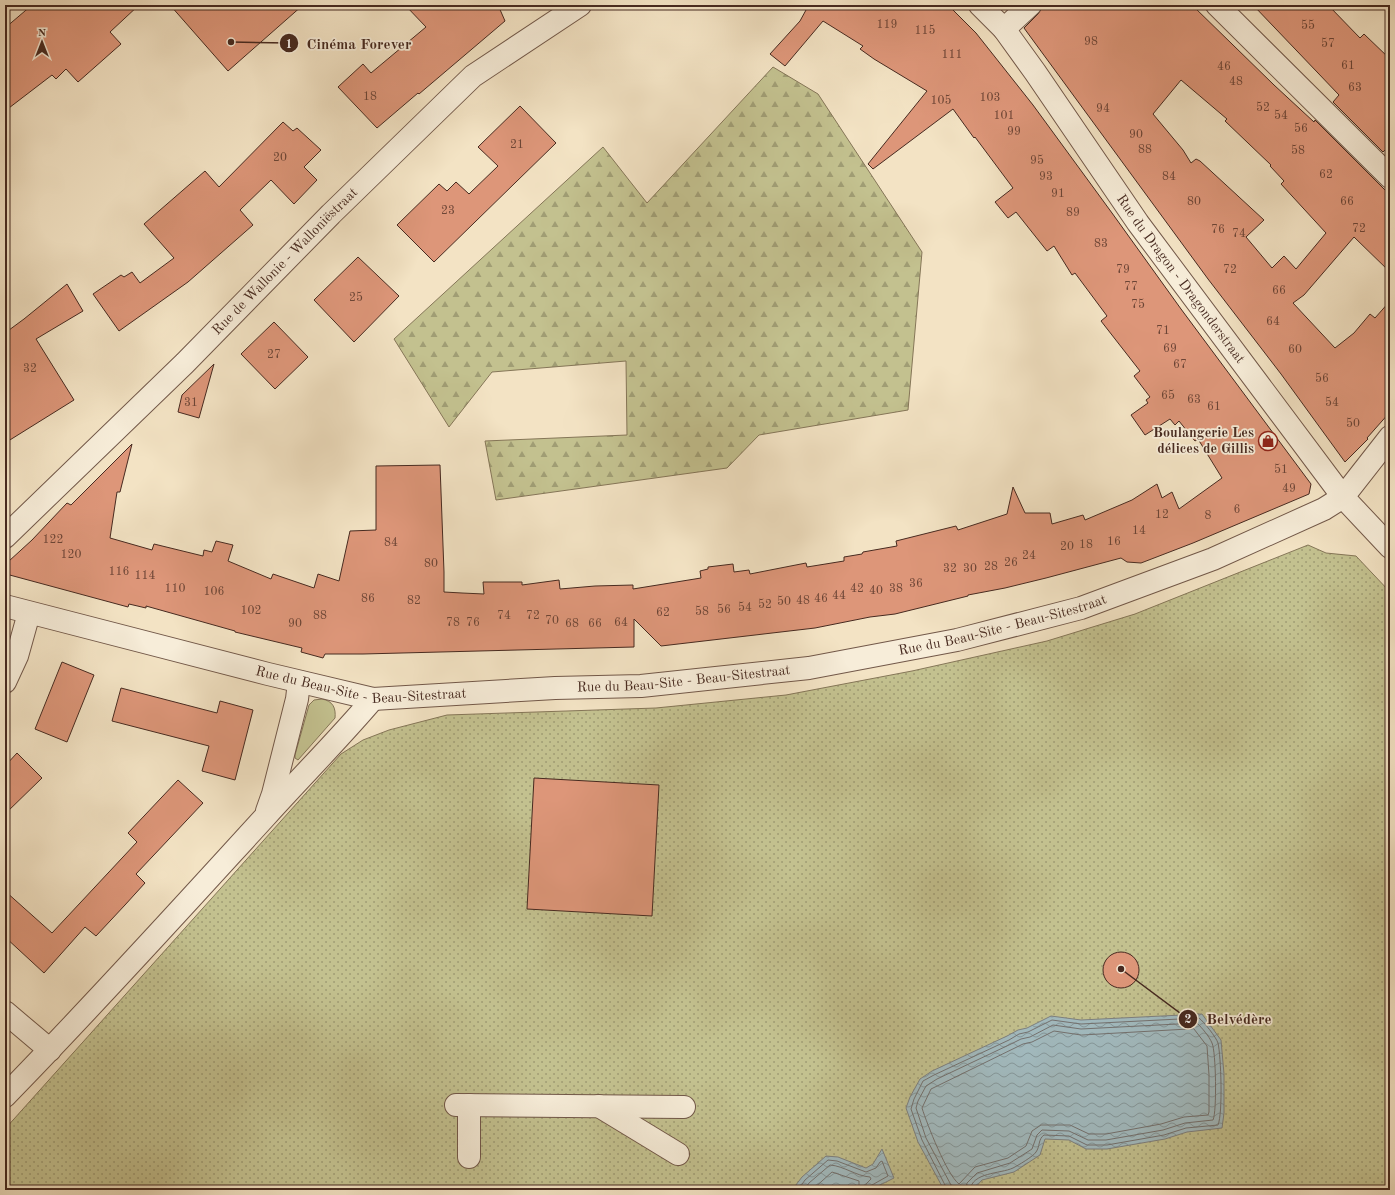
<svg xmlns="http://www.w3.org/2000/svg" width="1395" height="1195" font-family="'Old Standard TT',serif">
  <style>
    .green { fill: #c3c18f; stroke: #857658 }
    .forest { fill: url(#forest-firs); stroke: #857658 }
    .park { fill: url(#park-dots); stroke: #857658 }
    .water { fill: url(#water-waves); stroke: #7e8180 }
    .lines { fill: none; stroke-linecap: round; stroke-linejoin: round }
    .shore { stroke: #747270; stroke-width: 1 }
    .building { fill: #dd9679; stroke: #472a20; fill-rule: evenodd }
    .minor-casing { stroke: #725849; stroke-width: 24 }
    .minor { stroke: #f7edd9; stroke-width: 22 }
    .labels { text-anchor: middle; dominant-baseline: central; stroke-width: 3.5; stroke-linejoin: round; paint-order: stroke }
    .number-label { font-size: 12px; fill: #6c4536 }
    .street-label { font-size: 14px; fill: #472a20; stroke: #f7edd9 }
    .poi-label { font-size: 14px; font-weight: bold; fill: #472a20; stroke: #f7edd9; text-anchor: end }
    .leader { fill: none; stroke: #472a20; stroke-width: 1.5 }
    .callout-dot { fill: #472a20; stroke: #f7edd9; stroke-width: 1.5 }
    .mark-label { font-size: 12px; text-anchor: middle; font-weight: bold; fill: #fff }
    .callout-label { font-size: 15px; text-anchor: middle; font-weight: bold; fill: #472a20; stroke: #f7edd9; stroke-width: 3.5; stroke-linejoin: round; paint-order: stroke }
  </style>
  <defs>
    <pattern id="forest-firs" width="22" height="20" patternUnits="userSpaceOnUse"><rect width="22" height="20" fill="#c3c18f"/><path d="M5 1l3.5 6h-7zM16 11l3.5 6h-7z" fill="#a09d74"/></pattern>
    <pattern id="park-dots" width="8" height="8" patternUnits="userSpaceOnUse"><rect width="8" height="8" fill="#c3c18f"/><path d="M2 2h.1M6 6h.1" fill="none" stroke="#a09d74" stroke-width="1.8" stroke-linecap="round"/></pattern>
    <pattern id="water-waves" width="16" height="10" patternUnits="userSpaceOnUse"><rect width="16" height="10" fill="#a2bbc0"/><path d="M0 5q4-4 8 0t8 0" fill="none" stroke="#86989c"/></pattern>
  </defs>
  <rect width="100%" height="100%" fill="#f3e3c4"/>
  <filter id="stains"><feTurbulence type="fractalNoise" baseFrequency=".005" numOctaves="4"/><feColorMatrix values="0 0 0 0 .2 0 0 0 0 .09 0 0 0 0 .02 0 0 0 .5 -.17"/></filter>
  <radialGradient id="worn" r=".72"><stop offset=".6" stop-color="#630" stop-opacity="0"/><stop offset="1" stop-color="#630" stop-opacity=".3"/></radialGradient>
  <path class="green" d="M322 699C333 701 336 708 335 718L298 760 295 758V755L309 705 314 700Z"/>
  <path class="forest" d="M773 67 818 94 922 252 908 410 759 435 727 468 496 500 485 441 627 435 626 361 492 372 449 427 394 339 603 147 647 203Z"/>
  <path class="park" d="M1308 545 1326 553 1356 556 1390 592V1190H5V1129L341 754 363 740 389 730 447 715 656 708 786 695 912 671 1047 641 1135 614Z"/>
  <path class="water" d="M1202 1014 1221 1040 1224 1074V1113L1222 1128 1187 1132 1165 1139 1107 1149H1086L1069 1140 1045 1139 1040 1155 1014 1172 982 1180 973 1190H944L918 1142 906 1108 910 1097 920 1079 932 1071 1007 1036 1018 1030 1027 1028 1051 1016 1081 1020Z
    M882 1149 894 1178 870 1190H792L802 1177 826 1156 838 1157 866 1168 873 1164Z"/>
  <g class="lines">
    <path class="shore" d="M1194 1029 1207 1046 1209 1075V1112L1208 1115 1184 1117 1161 1124 1106 1134H1089L1070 1125H1041L1032 1131 1026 1146 1008 1158 975 1167 959 1184C947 1175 927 1124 922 1108L931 1089 1023 1044 1032 1042 1054 1031 1081 1035Z
      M798 1190 805 1180 828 1160 837 1161 866 1172 876 1168 880 1162 882 1161 888 1176 872 1185 870 1190
      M804 1190 809 1183 830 1165C844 1166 856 1176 870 1177L871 1179 866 1184 865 1190
      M812 1190 832 1172 859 1181V1190
      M947 1190 946 1187 922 1140 911 1109 914 1099 923 1081 934 1075 1009 1040 1019 1034 1028 1032 1052 1020 1081 1024 1199 1018C1204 1022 1216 1037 1218 1043 1221 1056 1223 1113 1218 1125L1186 1128 1164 1135 1107 1145H1087L1069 1136 1044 1135C1038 1139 1040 1147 1036 1152 1034 1156 1017 1166 1013 1168 1000 1174 972 1172 970 1190
      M952 1190 951 1185 926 1138 916 1108 918 1101 926 1086 937 1079 1011 1044 1021 1039 1030 1037 1053 1025 1081 1029 1197 1023C1202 1028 1209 1036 1212 1043 1216 1051 1217 1112 1213 1120L1185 1123 1163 1130 1106 1140H1088L1069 1131 1042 1130 1037 1135 1032 1149 1010 1163 977 1173 967 1183 965 1190"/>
  </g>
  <path class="building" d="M32 5H139L110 32 121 44 78 82 66 69 56 79 52 75 5 111V28Z
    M170 5H303L228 71Z
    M405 5H498L505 21 419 94 418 93 377 128 338 87 363 64 371 73 426 27Z
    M798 5H948L976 33 1033 105 1112 213 1181 309 1311 484 1309 494 1193 543 1141 563 1127 562 1121 558 1046 578 1005 588 968 595V596L895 614 870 617 815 628 661 646 634 619V647L363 654H325L323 658 301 652 302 648 235 632V631L146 606V608L129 604 128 607 6 574 9 561 32 540 67 503 71 505 132 444 120 492H117L110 538 152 550 154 544 203 556 204 550 212 552 216 541 233 545 228 561 271 579 273 574 314 588 318 574 339 581 350 531 376 530V466L440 465 444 572V592L462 593 484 594 483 582H522V585L559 580 560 589 595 586 633 585V589L701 578 700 571 708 569V567L733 564 734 572 749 570 750 574 806 563 807 567 844 561V557L862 554 863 552 897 546 896 541 956 526 958 530 1007 514 1013 487 1025 513H1050L1052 524 1083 515 1085 520 1132 500 1157 484 1162 498 1172 492 1179 509 1222 478 1198 439 1195 441 1179 421 1175 425 1170 419 1145 435 1131 415 1148 403 1146 400 1150 397 1134 376 1140 371 1101 321 1107 316 1075 273 1072 275 1054 246 1047 251 1016 212 1008 218 995 202 1013 188 975 137 974 138 953 109 873 169 868 164 927 91 874 59 860 49 863 46 823 21 785 66 770 54 800 21 806 10Z
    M1044 5H1192L1274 85 1314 122 1315 120 1390 195V272L1354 237 1304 295 1293 303 1335 348 1354 333 1370 314 1375 318 1390 301V412L1367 438 1368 439 1345 462 1281 374 1208 279 1024 28 1038 14ZM1181 80 1227 119 1225 121 1271 165 1270 166 1284 181 1281 184 1326 233 1296 269 1284 256 1272 268 1246 237 1264 220 1200 161 1196 159 1191 163 1183 150 1153 114Z
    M1253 5H1328L1360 38 1364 34 1390 59V145L1383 152 1333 102 1339 95Z
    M520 106 556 143 434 262 397 225 439 184 447 191 456 182 469 194 498 166 478 147Z
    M283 122 293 131 297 128 321 150 304 167 317 180 294 204 271 180 240 210 253 225 188 282 119 331 93 294 121 275 124 277 132 272 140 283 174 258 144 224 205 171 219 187Z
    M358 257 399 296 354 342 314 300Z
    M67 284 83 311 36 339 74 400 5 443V333L24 319Z
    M274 322 308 357 275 389 241 354Z
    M214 364 199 418 178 412 182 395Z
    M62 662 94 675 67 742 35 729Z
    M121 688 217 713 220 701 253 710 235 780 202 771 209 746 112 721Z
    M17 753 42 778 5 814V766Z
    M534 778 659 785 652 916 527 909Z
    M178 780 203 803 136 874 145 883 125 905 96 936 85 927 44 973 5 937V891L52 933 137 842 128 833Z
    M1103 970a18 18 0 1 1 36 0a18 18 0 1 1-36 0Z"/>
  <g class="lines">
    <g class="minor-casing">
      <g id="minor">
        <path id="s1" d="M980 5 1004 29 1035 72 1138 223 1343 497 1390 547"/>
        <path d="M1217 5 1390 177"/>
        <path d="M1004 29 1030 5"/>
        <path id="s2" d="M5 537 185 363 331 214 473 76 580 5"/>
        <path id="s3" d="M5 606 268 674 373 699 555 688 641 686 809 668 957 640 1081 608 1213 559 1324 509 1343 497 1390 437"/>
        <path d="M5 682 17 656 29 613"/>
        <path d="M267 811 273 794 297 699 299 682"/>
        <path d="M5 1012 50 1050"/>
        <path d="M5 1096C94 1005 179 911 265 817 301 777 339 739 373 699"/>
        <path d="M456 1105 684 1107"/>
        <path d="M599 1106 678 1154"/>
        <path d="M469 1157V1105"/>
      </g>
    </g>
    <use href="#minor" class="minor"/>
  </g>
  <defs>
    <g id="shop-ring" transform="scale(1)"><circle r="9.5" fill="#f7edd9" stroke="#8f2418" stroke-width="1.5"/><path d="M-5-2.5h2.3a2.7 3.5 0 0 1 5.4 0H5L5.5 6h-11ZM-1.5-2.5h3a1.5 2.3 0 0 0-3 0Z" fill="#8f2418"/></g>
  </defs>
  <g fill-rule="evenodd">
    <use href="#shop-ring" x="1268" y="441"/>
  </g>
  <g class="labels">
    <g class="number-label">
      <text x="887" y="25">119</text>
      <text x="1308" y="26">55</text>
      <text x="925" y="31">115</text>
      <text x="1091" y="42">98</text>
      <text x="1328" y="44">57</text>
      <text x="952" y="55">111</text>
      <text x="1348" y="66">61</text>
      <text x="1224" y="67">46</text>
      <text x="1236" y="82">48</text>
      <text x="1355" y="88">63</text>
      <text x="370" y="97">18</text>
      <text x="990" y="98">103</text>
      <text x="941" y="101">105</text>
      <text x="1263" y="108">52</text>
      <text x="1103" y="109">94</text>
      <text x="1004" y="116">101</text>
      <text x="1281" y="116">54</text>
      <text x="1301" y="129">56</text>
      <text x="1014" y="132">99</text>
      <text x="1136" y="135">90</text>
      <text x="517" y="145">21</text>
      <text x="1145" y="150">88</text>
      <text x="1298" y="151">58</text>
      <text x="280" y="158">20</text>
      <text x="1037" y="161">95</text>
      <text x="1326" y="175">62</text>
      <text x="1046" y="177">93</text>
      <text x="1169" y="177">84</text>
      <text x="1058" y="194">91</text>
      <text x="1194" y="202">80</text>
      <text x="1347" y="202">66</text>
      <text x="448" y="211">23</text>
      <text x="1073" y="213">89</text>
      <text x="1359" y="229">72</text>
      <text x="1218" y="230">76</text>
      <text x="1239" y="234">74</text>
      <text x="1101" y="244">83</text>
      <text x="1123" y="270">79</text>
      <text x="1230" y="270">72</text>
      <text x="1131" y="287">77</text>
      <text x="1279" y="291">66</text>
      <text x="356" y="298">25</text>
      <text x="1138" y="305">75</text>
      <text x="1273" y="322">64</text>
      <text x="1163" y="331">71</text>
      <text x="1170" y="349">69</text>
      <text x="1295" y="350">60</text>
      <text x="274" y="355">27</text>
      <text x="1180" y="365">67</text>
      <text x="30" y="369">32</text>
      <text x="1322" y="379">56</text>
      <text x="1168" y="396">65</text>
      <text x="1194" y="400">63</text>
      <text x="191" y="403">31</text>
      <text x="1332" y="403">54</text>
      <text x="1214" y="407">61</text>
      <text x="1353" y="424">50</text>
      <text x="1281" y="470">51</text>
      <text x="1289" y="489">49</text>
      <text x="1237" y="510">6</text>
      <text x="1162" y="515">12</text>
      <text x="1208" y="516">8</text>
      <text x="1139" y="531">14</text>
      <text x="53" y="540">122</text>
      <text x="1114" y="542">16</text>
      <text x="391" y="543">84</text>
      <text x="1086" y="545">18</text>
      <text x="1067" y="547">20</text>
      <text x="71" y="555">120</text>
      <text x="1029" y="556">24</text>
      <text x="1011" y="563">26</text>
      <text x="431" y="564">80</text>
      <text x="991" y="567">28</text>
      <text x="950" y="569">32</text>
      <text x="970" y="569">30</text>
      <text x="119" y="572">116</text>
      <text x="145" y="576">114</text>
      <text x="916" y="584">36</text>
      <text x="175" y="589">110</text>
      <text x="857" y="589">42</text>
      <text x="896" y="589">38</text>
      <text x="876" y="591">40</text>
      <text x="214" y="592">106</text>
      <text x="839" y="596">44</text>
      <text x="368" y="599">86</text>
      <text x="821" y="599">46</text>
      <text x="414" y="601">82</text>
      <text x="803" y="601">48</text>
      <text x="784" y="602">50</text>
      <text x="765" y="605">52</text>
      <text x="745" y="608">54</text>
      <text x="724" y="610">56</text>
      <text x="251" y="611">102</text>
      <text x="702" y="612">58</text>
      <text x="663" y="613">62</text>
      <text x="320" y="616">88</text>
      <text x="504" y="616">74</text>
      <text x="533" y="616">72</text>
      <text x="552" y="621">70</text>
      <text x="453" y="623">78</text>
      <text x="473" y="623">76</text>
      <text x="621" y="623">64</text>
      <text x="295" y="624">90</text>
      <text x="572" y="624">68</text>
      <text x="595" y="624">66</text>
    </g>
    <g class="street-label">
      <text stroke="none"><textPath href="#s2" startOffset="393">Rue de Wallonie - Walloniëstraat</textPath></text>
      <text stroke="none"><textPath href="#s1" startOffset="340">Rue du Dragon - Dragonderstraat</textPath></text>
      <text stroke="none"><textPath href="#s3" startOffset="1015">Rue du Beau-Site - Beau-Sitestraat</textPath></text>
      <text stroke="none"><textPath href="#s3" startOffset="691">Rue du Beau-Site - Beau-Sitestraat</textPath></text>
      <text stroke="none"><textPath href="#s3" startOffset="366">Rue du Beau-Site - Beau-Sitestraat</textPath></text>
    </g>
    <g class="poi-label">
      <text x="1254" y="433">Boulangerie Les<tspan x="1254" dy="16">délices de Gillis</tspan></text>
    </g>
  </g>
  <path class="leader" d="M231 42L289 43M1121 969L1188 1019"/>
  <g class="callout-dot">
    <circle cx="231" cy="42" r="4"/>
    <circle cx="1121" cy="969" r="4"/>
    <circle cx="289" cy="43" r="10"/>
    <circle cx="1188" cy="1019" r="10"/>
  </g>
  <g class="mark-label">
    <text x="289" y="48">1</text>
    <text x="1188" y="1023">2</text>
  </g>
  <g class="callout-label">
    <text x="359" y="49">Cinéma Forever</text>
    <text x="1239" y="1024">Belvédère</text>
  </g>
  <rect width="1395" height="1195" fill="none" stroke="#f3e3c4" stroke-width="20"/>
  <rect x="6" y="6" width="1383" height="1183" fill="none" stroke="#472a20" stroke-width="2"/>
  <rect x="10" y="10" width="1375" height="1175" fill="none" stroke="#472a20"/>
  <g transform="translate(42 42)" stroke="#f7edd9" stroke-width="3" paint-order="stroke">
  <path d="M0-3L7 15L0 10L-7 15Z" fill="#472a20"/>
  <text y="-6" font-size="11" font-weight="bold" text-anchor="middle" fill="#472a20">N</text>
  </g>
  <rect width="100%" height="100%" filter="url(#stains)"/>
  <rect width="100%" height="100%" fill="url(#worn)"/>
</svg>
